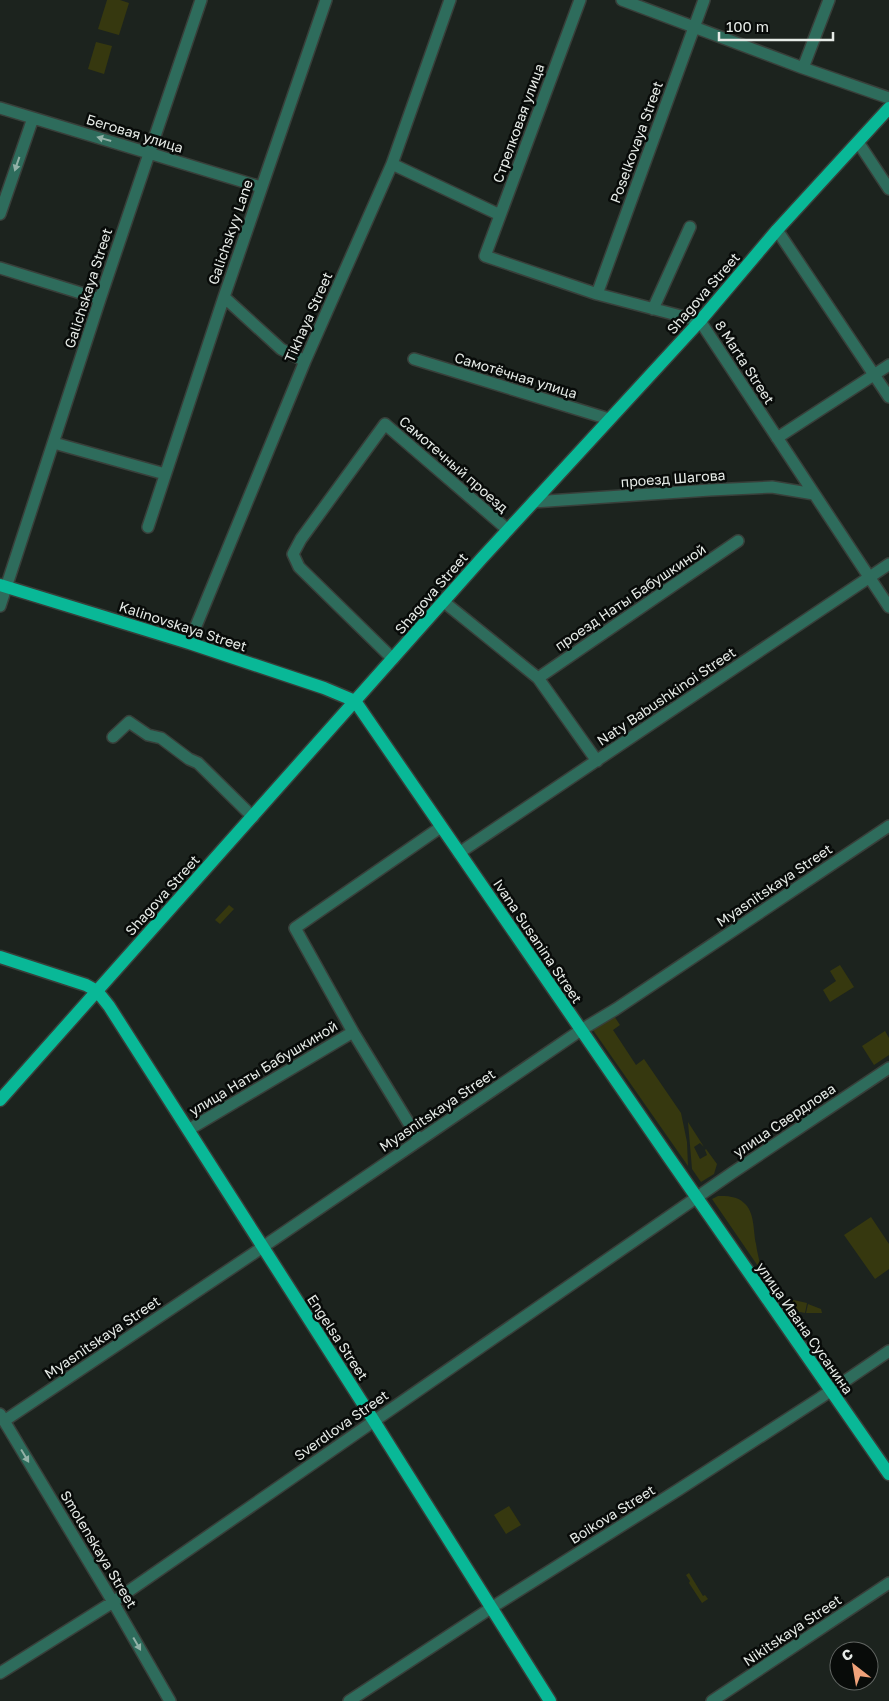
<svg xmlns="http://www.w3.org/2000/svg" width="889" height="1701" font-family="'Golos Text',sans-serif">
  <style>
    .green { fill: #36380f }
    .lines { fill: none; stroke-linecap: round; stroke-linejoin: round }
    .minor-casing { stroke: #383f3a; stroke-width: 14 }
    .major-casing { stroke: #383f3a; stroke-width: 15 }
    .minor { stroke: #2e6c5c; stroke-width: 11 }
    .major { stroke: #09b897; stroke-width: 12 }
    .oneway { fill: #93b2a8 }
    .labels { text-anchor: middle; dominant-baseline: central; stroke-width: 5; stroke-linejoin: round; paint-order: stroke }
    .street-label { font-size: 14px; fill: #e6ebe7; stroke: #080b09 }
  </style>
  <rect width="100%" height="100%" fill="#1c231e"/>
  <path class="green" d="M107 0H120L129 3 119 35 98 29Z
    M96 42 112 46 104 74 88 69Z
    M229 905 234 909 220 924 215 920Z
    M840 965 854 987 830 1002 823 990 836 981 830 971Z
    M614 1016 620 1025 613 1030 636 1065 644 1059 681 1113 687 1142 688 1166 593 1030Z
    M885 1031 889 1038V1055L874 1065 862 1046Z
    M688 1122 704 1147 700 1143 694 1147 700 1159 707 1155 705 1150 706 1149 717 1164 714 1174 701 1182 692 1169Z
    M718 1196C726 1196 738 1196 744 1203 755 1212 753 1231 756 1244 757 1253 760 1262 762 1272L712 1199Z
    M871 1217 889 1244V1269L875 1279 844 1235Z
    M789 1299 807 1303 805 1313 790 1310 786 1305 791 1302Z
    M808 1304 821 1309 822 1313H806Z
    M509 1506 521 1525 506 1534 494 1515Z
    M689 1573 703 1596 705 1595 708 1599 702 1603 689 1583 690 1581 686 1575Z"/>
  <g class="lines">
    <g class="minor-casing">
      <path id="minor" d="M580 0 485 256 597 294 700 321 889 607
        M622 0 803 68 889 98
        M803 68 829 0
        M0 108 261 187
        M858 142 889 189
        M392 164 500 215
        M0 214 33 118
        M777 230 889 397
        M0 268 100 299
        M597 294 704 0
        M224 297 281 349 305 361
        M653 309 690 227
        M414 359 609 419
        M777 438 889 365
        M54 443 165 474
        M533 502 710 490 772 487 814 494
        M148 527 224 297 326 0
        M444 602 538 678 597 761
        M0 606 100 299 201 0
        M189 643 305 361 392 164 450 0
        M393 659 299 567 293 554 301 539 385 424 508 530
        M538 678 738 541
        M113 737 129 722 148 735 161 738 189 759 198 763 253 817
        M459 853 889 564
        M188 1130 353 1032
        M419 1140 353 1032 295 928 441 827
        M0 1414 113 1602 170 1701
        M4 1421 254 1253 581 1030 616 1009 889 826
        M0 1673 113 1602 732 1173 889 1068
        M349 1701 491 1608 678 1490 820 1398 889 1351
        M712 1701 889 1583"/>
    </g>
    <g class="major-casing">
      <path id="major" d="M0 585 189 643 324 688 355 701
        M355 701 670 1159 889 1474
        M0 957 86 985 97 991 109 1006 374 1421 550 1701
        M0 1100 482 558 700 321 777 230 889 108"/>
    </g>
    <use href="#minor" class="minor"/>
    <use href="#major" class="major"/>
  </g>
  <defs><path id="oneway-solid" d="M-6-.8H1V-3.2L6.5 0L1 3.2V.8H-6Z" transform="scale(1.25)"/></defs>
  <g class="oneway">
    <use href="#oneway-solid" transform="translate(104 139) rotate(-164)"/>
    <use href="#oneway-solid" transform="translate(17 164) rotate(109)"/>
    <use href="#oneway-solid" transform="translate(25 1456) rotate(59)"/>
    <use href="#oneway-solid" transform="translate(137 1644) rotate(60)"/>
  </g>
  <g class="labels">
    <g class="street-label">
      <text transform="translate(518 123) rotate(-70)">Стрелковая улица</text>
      <text transform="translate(135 133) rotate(17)">Беговая улица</text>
      <text transform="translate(636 142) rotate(-70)">Poselkovaya Street</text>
      <text transform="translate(230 232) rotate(-71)">Galichskyy Lane</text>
      <text transform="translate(88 288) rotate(-72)">Galichskaya Street</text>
      <text transform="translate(703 293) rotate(-49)">Shagova Street</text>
      <text transform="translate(308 317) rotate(-66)">Tikhaya Street</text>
      <text transform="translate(745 362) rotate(57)">8 Marta Street</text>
      <text transform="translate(516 375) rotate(17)">Самотёчная улица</text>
      <text transform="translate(454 464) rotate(41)">Самотечный проезд</text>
      <text transform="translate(673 478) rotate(-4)">проезд Шагова</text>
      <text transform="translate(431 593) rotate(-49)">Shagova Street</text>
      <text transform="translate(630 597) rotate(-34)">проезд Наты Бабушкиной</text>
      <text transform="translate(183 626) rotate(18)">Kalinovskaya Street</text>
      <text transform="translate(666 696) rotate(-34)">Naty Babushkinoi Street</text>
      <text transform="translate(774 885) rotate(-34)">Myasnitskaya Street</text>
      <text transform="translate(162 895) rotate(-48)">Shagova Street</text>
      <text transform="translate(538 941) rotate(56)">Ivana Susanina Street</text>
      <text transform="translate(263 1068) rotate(-31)">улица Наты Бабушкиной</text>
      <text transform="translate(437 1110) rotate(-34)">Myasnitskaya Street</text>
      <text transform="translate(784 1120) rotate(-34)">улица Свердлова</text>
      <text transform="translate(805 1328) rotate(55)">улица Ивана Сусанина</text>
      <text transform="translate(102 1337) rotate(-34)">Myasnitskaya Street</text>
      <text transform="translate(338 1337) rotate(57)">Engelsa Street</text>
      <text transform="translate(341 1425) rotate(-35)">Sverdlova Street</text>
      <text transform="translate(612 1514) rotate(-32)">Boikova Street</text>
      <text transform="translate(99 1549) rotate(59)">Smolenskaya Street</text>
      <text transform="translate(792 1630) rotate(-34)">Nikitskaya Street</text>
    </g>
  </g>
  <g transform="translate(854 1666) rotate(329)"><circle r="24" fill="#080b09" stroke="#616562"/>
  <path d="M0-4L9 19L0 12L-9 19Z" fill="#f0a27a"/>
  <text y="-8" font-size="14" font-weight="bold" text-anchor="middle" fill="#e6ebe7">С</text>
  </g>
  <path d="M719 32v8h114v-8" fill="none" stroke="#e6ebe7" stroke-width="2.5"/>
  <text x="726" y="32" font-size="15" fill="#e6ebe7" stroke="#080b09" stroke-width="4" paint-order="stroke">100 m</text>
</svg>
